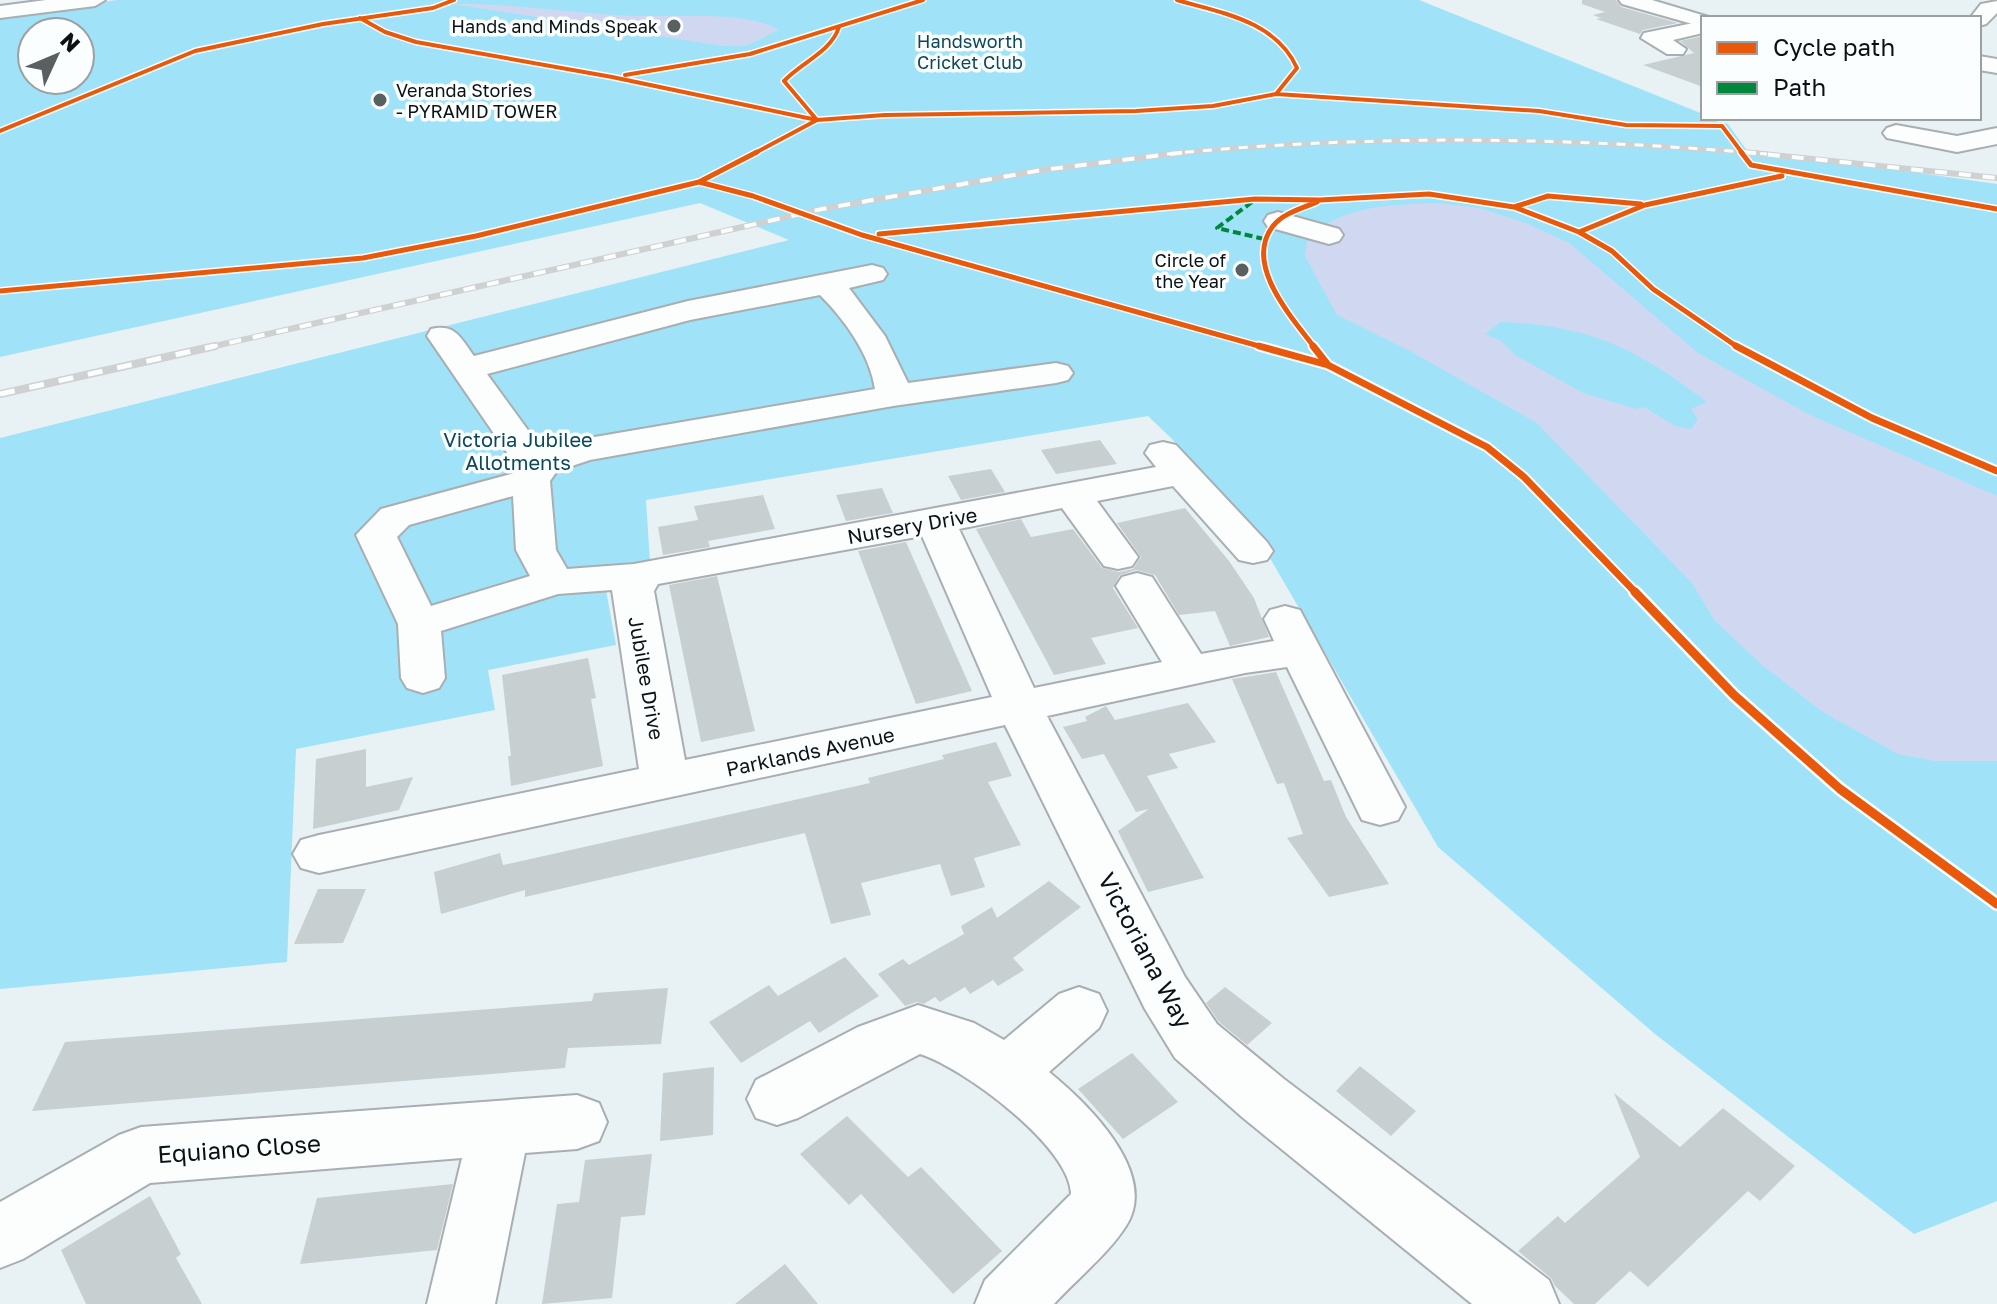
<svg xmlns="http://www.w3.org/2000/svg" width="1997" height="1304" font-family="'Golos Text',sans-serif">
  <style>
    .green { fill: #a0e3f9; fill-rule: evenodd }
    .water { fill: #d0d8f1; fill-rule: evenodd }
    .building { fill: #c8cfd1 }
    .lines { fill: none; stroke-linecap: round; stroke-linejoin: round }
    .minor-casing { stroke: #a8aeb1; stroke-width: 4 }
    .major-casing { stroke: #a8aeb1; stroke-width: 4 }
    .minor { fill: #fcfdfd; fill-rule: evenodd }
    .major { fill: #fcfdfd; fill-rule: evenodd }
    .rail-far2-casing { stroke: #ced0d1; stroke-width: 5 }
    .rail-far1-casing { stroke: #ced0d1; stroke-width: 6 }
    .rail-casing { stroke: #ced0d1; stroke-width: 8 }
    .rail-far2 { stroke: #fbfeff; stroke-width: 3; stroke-dasharray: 9; stroke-linecap: butt }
    .rail-far1 { stroke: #fbfeff; stroke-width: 4; stroke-dasharray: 12; stroke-linecap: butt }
    .rail { stroke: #fbfeff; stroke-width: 5; stroke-dasharray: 15; stroke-linecap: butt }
    .quiet { stroke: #00873e; stroke-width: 4; stroke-dasharray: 8 4; stroke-linecap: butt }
    .cycleway-far3-casing { stroke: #fbfeff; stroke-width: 7 }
    .cycleway-far2-casing { stroke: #fbfeff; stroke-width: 8 }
    .cycleway-far1-casing { stroke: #fbfeff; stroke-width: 11 }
    .cycleway-casing { stroke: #fbfeff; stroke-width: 14 }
    .cycleway-far3 { stroke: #e8590c; stroke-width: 4 }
    .cycleway-far2 { stroke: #e8590c; stroke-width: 5 }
    .cycleway-far1 { stroke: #e8590c; stroke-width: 7 }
    .cycleway { stroke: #e8590c; stroke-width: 9 }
    .poi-dot { fill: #596062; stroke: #fbfeff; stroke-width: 3 }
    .labels { text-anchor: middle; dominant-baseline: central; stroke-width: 7; stroke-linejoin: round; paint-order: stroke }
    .far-poi-label { font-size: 18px; fill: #0c1214; stroke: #fbfeff; text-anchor: end }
    .far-park-label { font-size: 18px; fill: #0e4757; stroke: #fbfeff }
    .park-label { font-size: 20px; fill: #0e4757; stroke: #fbfeff }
    .street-label { font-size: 20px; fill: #0c1214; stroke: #fbfeff }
    .near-street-label { font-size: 24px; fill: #0c1214; stroke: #fbfeff }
  </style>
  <rect width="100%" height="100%" fill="#e8f1f4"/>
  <path class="green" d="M117 0H1419L1703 114V118L1728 124 1750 155 1820 159 1997 184V1201L1914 1234 1655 1034 1438 847 1271 560 1172 439 1148 416 646 500 650 562 602 568 616 645 488 670 495 710 296 749 287 962 0 989V438L789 240 700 203 0 357V16ZM32 32H80V80H32Z"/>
  <path class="water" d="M453 4C507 3 560 12 614 15 656 19 745 8 779 30L746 46H722Z
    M1437 203 1479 208 1526 223 1569 243 1698 353 1810 415 1997 496V761H1934L1898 754 1823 712 1762 665 1715 621 1692 583 1537 423 1410 351 1337 315 1305 256 1308 237C1346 205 1390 205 1437 203ZM1501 322C1589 325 1638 349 1707 402L1691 409 1698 419 1691 429 1675 426 1644 407 1636 409 1583 393 1515 355 1501 341 1485 334Z"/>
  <path class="building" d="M1582 0H1616L1621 7 1678 23 1643 30 1640 34 1596 19 1601 18 1593 15 1605 12 1582 4Z
    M1703 36V87L1643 65 1694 53 1680 41Z
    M1100 440 1117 464 1056 474 1041 450Z
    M991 469 1005 492 961 500 948 476Z
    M882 488 893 513 846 521 836 495Z
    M763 495 775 529 708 541 710 547 663 555 658 527 698 520 694 506Z
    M1185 508 1229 561 1254 598 1269 637 1230 646 1215 611 1179 615 1155 575 1136 570 1120 575 1113 588 1138 628 1091 638 1106 664 1054 675 976 529 1021 519 1031 537 1073 529 1102 568 1119 572 1133 569 1141 557 1117 523Z
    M906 542 972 691 916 704 858 551Z
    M717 576 755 731 701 742 669 585Z
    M588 658 596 698 591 699 603 766 511 786 508 756H511L502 675Z
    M1276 672 1324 781 1331 780 1346 817 1389 884 1329 897 1287 838 1303 834 1284 783 1277 784 1232 679Z
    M1188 703 1216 742 1169 754 1178 768 1147 776 1204 878 1148 892 1118 831 1149 809 1136 812 1104 754 1082 759 1063 727 1087 721 1085 717 1106 706 1115 720Z
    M996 742 1012 776 988 782 1021 845 974 858 985 887 951 896 940 864 861 883 871 915 831 924 805 833 525 897V890L441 914 434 872 500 853 503 865 870 783 868 778 944 759 942 755Z
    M366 749V787L413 777 399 810 313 829 316 759Z
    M1049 881 1081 907 1013 958 1024 970 998 986 993 980 970 994 965 987 940 1002 935 997 924 1004 917 1002 905 1006 878 974 903 959 909 965 964 934 961 926 992 907 997 918Z
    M318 889H366L343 943 294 944Z
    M845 957 879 996 819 1033 810 1021 741 1063 709 1022 769 985 778 996Z
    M1225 987 1272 1023 1247 1045 1219 1022 1206 1003Z
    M668 988 661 1044 568 1048 565 1068 32 1111 65 1042 592 1001 594 993Z
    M1132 1053 1178 1102 1123 1139 1078 1089Z
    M1360 1066 1416 1111 1391 1136 1336 1091Z
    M714 1067 713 1135 660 1141 663 1073Z
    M1614 1093 1680 1147 1723 1108 1795 1166 1760 1201 1748 1191 1648 1287 1630 1271 1595 1304H1574L1555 1286 1551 1278 1518 1251 1558 1216 1565 1223 1640 1157Z
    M847 1116 908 1177 921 1167 1002 1251 953 1294 861 1194 849 1205 800 1154Z
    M652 1154 645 1215 621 1217 612 1298 542 1304 557 1204 579 1202 585 1160Z
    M453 1184 437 1250 300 1264 317 1198Z
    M150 1196 181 1254 176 1258 202 1304H86L61 1250Z
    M785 1264 818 1304H735Z"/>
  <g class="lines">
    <g class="minor-casing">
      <path id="minor" d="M46 0H105L95 6 0 18V6Z
        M1997 1V13L1986 24 1979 26V18H1970L1981 4Z
        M1703 21V33L1673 40 1686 49 1683 54H1667L1641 38 1644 33Z
        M1896 125 1957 136 1997 128V144L1957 152 1887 138 1883 133 1887 128Z
        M1278 212 1339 229 1343 235 1339 241 1329 244 1268 227 1264 221 1268 215Z
        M872 265 883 268 887 274 883 280 849 288 885 336 908 383 1056 363 1068 366 1073 373 1068 380 1056 383 893 406 590 460 557 471 550 481 556 550 567 569 634 564 1156 467 1145 453 1150 445 1163 442 1176 445 1267 542 1273 551 1267 560 1253 563 1239 560 1173 486 1097 501 1138 557 1132 566 1118 569 1104 566 1062 508 959 529 1034 688 1162 662 1116 586 1122 577 1137 573 1152 577 1201 654 1274 641 1264 619 1270 610 1285 606 1300 610 1405 807 1398 820 1380 825 1362 820 1287 667 1245 673 1047 716 1185 977 1217 1024 1284 1079 1549 1280 1559 1304H1472L1242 1117 1175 1058 1145 1009 1005 725 319 873 301 868 293 854 301 840 319 835 639 769 612 590 558 594 441 631 445 678 439 688 423 693 407 688 401 678 398 624 356 535 381 509 518 472 523 466 512 460 427 336 431 329C455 323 461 338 474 356L688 301ZM820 295C844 319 870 354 875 389L583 439 548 450 538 444 487 374 690 320ZM513 496 516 550 530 576 431 606 397 537 409 525ZM922 536 992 697 685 760 654 591 658 584Z
        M1079 987 1099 994 1107 1011 1099 1028 1049 1072C1087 1103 1160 1173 1126 1226 1109 1253 1076 1280 1054 1304H975L985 1280 1071 1194C1070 1146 962 1067 920 1054L798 1118 777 1125 756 1118 747 1099 756 1080 858 1027 918 1005 974 1023 1004 1040 1059 994Z
        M577 1095 599 1103 607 1122 599 1141 577 1149 525 1153 495 1304H427L462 1158 150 1183 23 1259 0 1268V1202L119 1135 141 1127Z"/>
    </g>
    <g class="major-casing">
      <path id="major" d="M1619 0H1652L1712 18H1703V27L1622 4Z
        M1979 56 1997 59V73L1979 70Z"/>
    </g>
    <use href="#minor" class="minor"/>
    <use href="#major" class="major"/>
    <g class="rail-far2-casing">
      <path id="rail-far2" d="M1167 154C1367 134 1568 137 1767 154"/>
    </g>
    <g class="rail-far1-casing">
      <path id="rail-far1" d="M1744 152 1997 178
        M206 348 822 209 1042 170 1187 152"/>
    </g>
    <g class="rail-casing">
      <path id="rail" d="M0 394 215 346"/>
    </g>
    <use href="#rail-far2" class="rail-far2"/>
    <use href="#rail-far1" class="rail-far1"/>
    <use href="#rail" class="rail"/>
    <path class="quiet" d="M1252 202 1217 228 1264 239"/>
    <g class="cycleway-far3-casing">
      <path id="cycleway-far3" d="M1177 0C1222 13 1276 21 1297 68L1276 94
        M360 18 385 32 416 42 612 77 817 120 784 81C802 62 831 52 839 27
        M625 75 750 54 923 0
        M0 131 195 51 323 24 433 8 454 0
        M753 154 817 120 885 115 1136 111 1213 106 1276 94 1539 111 1626 125 1722 126 1743 154"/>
    </g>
    <g class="cycleway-far2-casing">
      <path id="cycleway-far2" d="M1741 152 1751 165 1997 209
        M699 182 753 196 862 235 1266 348
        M1514 207 1548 196 1641 204
        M1579 232 1645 205 1782 176
        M879 234 1255 199 1320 200 1429 194 1514 207 1579 232 1612 251 1653 289 1739 348
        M0 291 363 258 476 236 699 182 757 152
        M1315 348C1292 318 1243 264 1273 226 1283 213 1303 208 1317 202"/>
    </g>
    <g class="cycleway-far1-casing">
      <path id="cycleway-far1" d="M1259 346 1328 365 1487 447 1524 477 1637 594
        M1313 346 1328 365
        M1736 346 1872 418 1997 471"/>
    </g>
    <g class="cycleway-casing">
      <path id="cycleway" d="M1635 592 1734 695 1840 789 1997 904"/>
    </g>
    <use href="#cycleway-far3" class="cycleway-far3"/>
    <use href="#cycleway-far2" class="cycleway-far2"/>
    <use href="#cycleway-far1" class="cycleway-far1"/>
    <use href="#cycleway" class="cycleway"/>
  </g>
  <g class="poi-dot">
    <circle cx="674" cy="26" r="8"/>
    <circle cx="380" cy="100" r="8"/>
    <circle cx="1242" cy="270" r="8"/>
  </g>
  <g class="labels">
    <g class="far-poi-label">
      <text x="658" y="26">Hands and Minds Speak</text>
      <text x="396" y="90" text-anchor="start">Veranda Stories<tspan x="396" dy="21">- PYRAMID TOWER</tspan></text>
      <text x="1226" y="260">Circle of<tspan x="1226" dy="21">the Year</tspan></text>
    </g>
    <g class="far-park-label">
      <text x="970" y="41">Handsworth<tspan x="970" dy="21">Cricket Club</tspan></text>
    </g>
    <g class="park-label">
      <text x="518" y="439">Victoria Jubilee<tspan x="518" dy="23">Allotments</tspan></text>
    </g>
    <g class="street-label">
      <text transform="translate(912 525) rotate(-10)">Nursery Drive</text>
      <text transform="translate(647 678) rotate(80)">Jubilee Drive</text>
      <text transform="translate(810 751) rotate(-12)">Parklands Avenue</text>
    </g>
    <g class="near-street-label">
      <text transform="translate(1146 950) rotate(62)">Victoriana Way</text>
      <text transform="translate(239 1148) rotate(-4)">Equiano Close</text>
    </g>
  </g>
  <rect x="1701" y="16" width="280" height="104" fill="#fbfeff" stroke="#9ba0a1" stroke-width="2"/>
  <rect x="1717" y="42" width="40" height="12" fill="#e8590c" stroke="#9ba0a1" stroke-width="2"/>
  <text x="1773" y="56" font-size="24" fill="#0c1214">Cycle path</text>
  <rect x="1717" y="82" width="40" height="12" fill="#00873e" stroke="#9ba0a1" stroke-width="2"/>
  <text x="1773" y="96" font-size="24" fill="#0c1214">Path</text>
  <g transform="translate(56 56) rotate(46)"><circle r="38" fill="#fbfeff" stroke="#9ba0a1" stroke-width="2"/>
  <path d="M0-6L14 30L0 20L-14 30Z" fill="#596062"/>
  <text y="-12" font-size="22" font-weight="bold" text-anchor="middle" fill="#0c1214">N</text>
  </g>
</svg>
